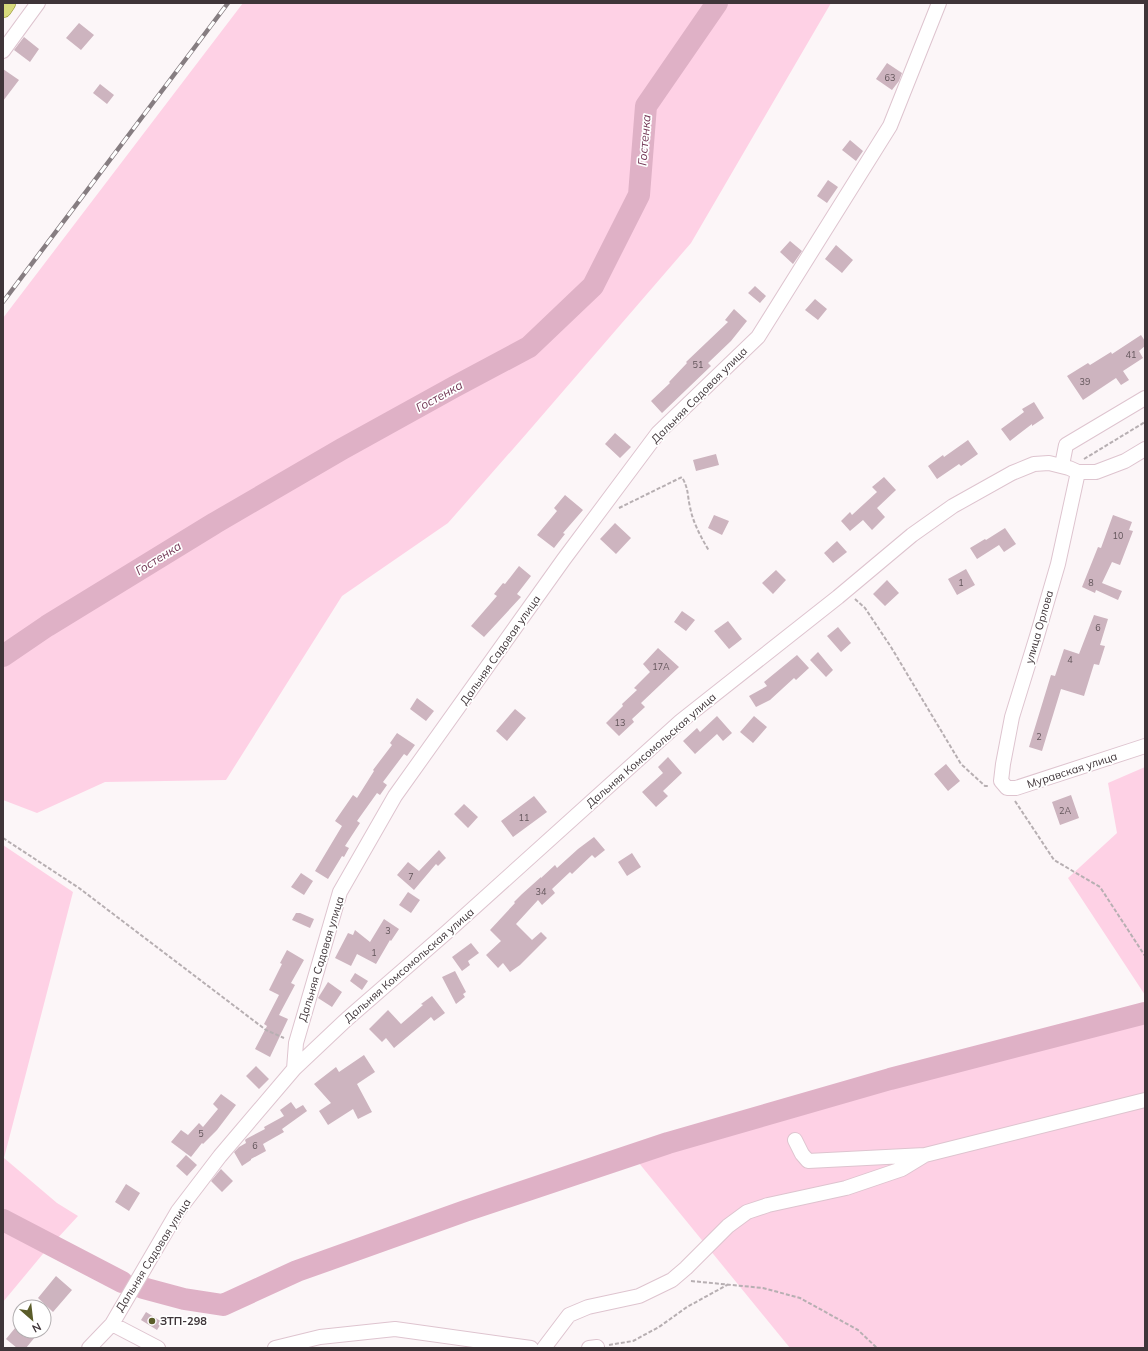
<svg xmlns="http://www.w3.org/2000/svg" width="1148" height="1351" font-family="Mulish,sans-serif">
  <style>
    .green { fill: #fed1e5 }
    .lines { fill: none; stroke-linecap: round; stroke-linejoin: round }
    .river { stroke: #dfb1c6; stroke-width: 22 }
    .building { fill: #cdb4bf }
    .minor-casing { stroke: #dec4cf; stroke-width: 16 }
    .major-casing { stroke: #92902c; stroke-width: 18 }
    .path { stroke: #b7afb2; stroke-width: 2; stroke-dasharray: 4 2; stroke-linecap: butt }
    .minor { stroke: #fff; stroke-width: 14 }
    .major { stroke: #d8da7c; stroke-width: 17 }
    .rail-casing { stroke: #867d81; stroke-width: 4.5 }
    .rail { stroke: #fff; stroke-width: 3; stroke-dasharray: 9; stroke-linecap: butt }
    .poi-dot { fill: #5a5c29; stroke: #fff; stroke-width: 1.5 }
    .labels { text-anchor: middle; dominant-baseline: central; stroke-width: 3.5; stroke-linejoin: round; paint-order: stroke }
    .number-label { font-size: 9px; fill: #62555a }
    .street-label { font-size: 11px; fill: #3f3539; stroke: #fff }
    .poi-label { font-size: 11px; font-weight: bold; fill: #3f3539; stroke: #fff; text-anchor: start }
    .water-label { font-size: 12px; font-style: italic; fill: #743957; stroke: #fff }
  </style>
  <rect width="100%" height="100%" fill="#fcf6f8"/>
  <path class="green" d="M243 3H831L691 243 527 433 448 523 342 596 226 780 105 782 37 813 3 800V318Z
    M1145 767V995L1068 878 1117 833 1108 783Z
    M3 845 73 892 4 1158 57 1203 78 1216 42 1255 3 1302Z
    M1145 1008V1348H790L634 1157Z"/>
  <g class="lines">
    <path class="river" d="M3 656 47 626 215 523 342 449 454 387 529 347 593 286 639 195 646 106 717 3
      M3 1220 122 1282
      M143 1288 184 1299 223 1305 297 1271 465 1211 668 1143 890 1079 1145 1013"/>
  </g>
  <path class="building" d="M79 23 94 35 81 50 66 38Z
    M24 37 39 49 30 62 14 50Z
    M887 63 902 73 899 81 892 90 876 79Z
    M3 69 19 80 3 101Z
    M100 84 114 95 107 104 93 93Z
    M850 140 863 151 856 161 842 150Z
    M828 180 838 187 827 203 817 196Z
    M790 241 802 251 793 264 780 252Z
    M836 245 853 260 842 273 825 259Z
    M755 286 766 296 760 303 748 293Z
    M815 299 827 309 818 320 805 310Z
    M734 309 747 321 731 341 708 363 711 366 662 413 651 401 670 383 669 382 687 363 686 362 728 322 725 320Z
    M1141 335 1145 341V346L1139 351 1143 358 1123 371 1129 380 1121 385 1116 378 1083 400 1067 376 1088 363 1090 365 1111 352 1112 354Z
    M1034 402 1044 418 1032 426V424L1010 441 1001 429 1024 412 1022 409Z
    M615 433 631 447 620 458 605 444Z
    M968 440 978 454 961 466 959 464 937 479 928 466 943 455 944 457Z
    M716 454 719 465 696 471 693 460Z
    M884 477 896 490 877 508 885 517 872 530 863 520 850 531 841 521 850 512 852 515 877 492 872 487Z
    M565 495 583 510 563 533 565 534 554 548 537 535 557 511 554 508Z
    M714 515 729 521 722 535 708 528Z
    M1113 515 1132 522 1129 530 1133 531 1120 565 1112 562 1102 583 1122 591 1118 600 1096 590 1095 593 1082 587 1098 547 1101 548Z
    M615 523 631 538 616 554 600 539Z
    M1005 528 1016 544 1004 552 999 545 977 559 970 548 985 539 986 540Z
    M837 541 847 552 833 563 824 553Z
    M519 566 531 576 517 594 521 597 484 637 471 626 497 596 494 594 503 583 505 584Z
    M966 569 975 585 957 595 948 579Z
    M776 570 786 580 773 594 762 583Z
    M887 580 899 593 885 606 873 594Z
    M682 611 695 620 686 631 674 622Z
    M1094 615 1108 619 1100 645 1105 646 1099 665 1094 664 1084 696 1061 689 1042 751 1029 747 1051 675 1055 676 1064 649 1079 654Z
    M728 621 742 639 729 649 714 631Z
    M838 627 851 643 841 652 827 636Z
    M658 648 679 667 641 703 645 707 632 719 634 722 619 736 606 723 623 706 622 704 637 690 634 688 650 672 643 664Z
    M818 652 833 670 826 677 810 660Z
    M797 655 809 668 796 680 794 678 770 700 756 707 749 696 767 686 764 682Z
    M417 698 434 711 426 721 410 709Z
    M515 709 526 718 507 741 496 731Z
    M717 716 732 733 723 741 717 734 695 754 683 741 697 728 700 732Z
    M754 716 767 727 753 743 740 732Z
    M397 733 415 745 407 756 404 754 383 782 387 785 380 795 377 793 357 821 360 823 345 846 349 848 344 857 342 856 328 879 315 871 342 826 335 821 353 795 357 798 374 771 373 770 392 745 390 743Z
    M668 757 682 773 663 791 668 796 656 807 642 792 663 773 658 767Z
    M946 764 960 781 948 791 934 774Z
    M1071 795 1079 818 1060 825 1052 802Z
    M534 796 547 812 513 837 501 821Z
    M464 804 478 817 468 828 454 814Z
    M594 837 605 850 595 858 592 855 572 874 570 872 552 889 555 893 542 905 538 900 516 924 532 940 541 932 547 938 520 965 510 972 503 963 498 968 486 955 501 941 490 930 515 903 514 902 522 894 541 877V878L555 865 557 868 578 849Z
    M439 850 446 858 438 866 436 864 414 890 397 875 408 862 419 871Z
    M632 853 641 867 627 876 618 862Z
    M301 873 313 881 304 895 291 887Z
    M408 892 420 900 411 913 399 905Z
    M296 913H300L314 919 310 928 292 920Z
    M384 919 399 929 391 941 390 940 376 964 357 954 351 966 335 958 348 933 353 935 355 930 370 942Z
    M471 943 479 953 468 961 470 965 462 971 452 957Z
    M287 950 304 960 291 983 295 985 279 1015 288 1019 270 1057 255 1049 267 1026 264 1024 279 995 269 990 282 964 280 963Z
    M455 971 466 992 463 994 465 997 456 1004 442 977Z
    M355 973 368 981 362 990 350 981Z
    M328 982 342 992 332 1007 318 998Z
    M432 996 445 1013 434 1021 431 1017 394 1048 386 1038 382 1042 369 1029 388 1010 401 1024 423 1005 421 1004Z
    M364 1055 375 1072 357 1084 372 1112 358 1119 353 1109 328 1125 319 1111 331 1103 314 1084 336 1067 339 1072Z
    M256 1066 269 1079 259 1089 246 1076Z
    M221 1094 236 1105 217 1130 203 1144 202 1143 191 1157 171 1142 181 1130 188 1135 199 1123 203 1127 218 1109 213 1104Z
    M291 1102 296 1109 303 1105 307 1111 282 1129 284 1132 263 1144 266 1151 251 1159V1160L242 1166 234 1152 239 1147 246 1143 245 1140 246 1139 265 1129 264 1127 284 1116 280 1110Z
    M186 1155 197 1165 187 1176 176 1166Z
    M221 1169 233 1181 222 1192 211 1181Z
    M126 1184 140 1193 129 1211 115 1202Z
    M56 1276 72 1290 53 1312 38 1298Z
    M146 1312 162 1322 157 1330 141 1320Z
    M20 1322V1331H40L26 1348H17L6 1339Z"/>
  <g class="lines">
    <g class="minor-casing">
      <path id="minor" d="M3 51 38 3
        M1062 465 1066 445 1145 398
        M1078 472 1058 564 1037 636 1012 717 1003 764 1001 781 1007 788H1016L1145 746
        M294 1069 296 1043 340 892 395 796 564 559 658 433 758 337 890 126 939 3
        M795 1140 802 1154 808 1161 925 1155 1145 1100
        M112 1324 158 1348
        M89 1348 112 1324 178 1211 220 1156 294 1069 347 1019 447 932 681 721 838 597 912 535 953 506 1012 473 1034 464 1049 463 1069 468 1078 472H1096L1125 461 1145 449
        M275 1348 320 1337 395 1329 531 1348
        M544 1348 569 1315 588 1307 639 1296 672 1280 686 1268 728 1226 747 1212 768 1205 846 1188 902 1169 925 1155
        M589 1348 597 1347"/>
    </g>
    <g class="major-casing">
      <path id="major" d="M3 9 7 3"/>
    </g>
    <path class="path" d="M1084 459 1145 422
      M619 508 682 477C689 490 687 494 690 507 693 523 701 537 709 551
      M855 599 865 608 891 647 961 764 985 786H989
      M1015 801 1054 860 1100 887 1145 956
      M3 838 79 888 266 1030 284 1038
      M691 1281 763 1288 800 1298 858 1330 877 1348
      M609 1345 633 1341 659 1327 687 1307 727 1285"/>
    <use href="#minor" class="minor"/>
    <use href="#major" class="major"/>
    <g class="rail-casing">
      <path id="rail" d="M3 302 228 3"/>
    </g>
    <use href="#rail" class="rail"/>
  </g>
  <circle class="poi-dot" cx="152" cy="1321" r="4"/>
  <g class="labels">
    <g class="number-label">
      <text x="890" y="77">63</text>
      <text x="1131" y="354">41</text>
      <text x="698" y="364">51</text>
      <text x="1085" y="381">39</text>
      <text x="1118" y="535">10</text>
      <text x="961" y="582">1</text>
      <text x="1091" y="582">8</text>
      <text x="1098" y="627">6</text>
      <text x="1070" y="659">4</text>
      <text x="661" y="666">17А</text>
      <text x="620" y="722">13</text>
      <text x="1039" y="736">2</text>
      <text x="1065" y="810">2А</text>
      <text x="524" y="817">11</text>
      <text x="411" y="876">7</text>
      <text x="541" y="891">34</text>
      <text x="388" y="930">3</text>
      <text x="374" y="952">1</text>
      <text x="201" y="1133">5</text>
      <text x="255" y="1145">6</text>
    </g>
    <g class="street-label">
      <text transform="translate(699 395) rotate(-45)">Дальняя Садовая улица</text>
      <text transform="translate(1039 627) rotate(-74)">улица Орлова</text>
      <text transform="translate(500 650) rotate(-55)">Дальняя Садовая улица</text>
      <text transform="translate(651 750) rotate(-41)">Дальняя Комсомольская улица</text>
      <text transform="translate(1072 770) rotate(-18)">Муравская улица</text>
      <text transform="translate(321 959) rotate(-73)">Дальняя Садовая улица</text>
      <text transform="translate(409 965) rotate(-41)">Дальняя Комсомольская улица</text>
      <text transform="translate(153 1255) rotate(-58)">Дальняя Садовая улица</text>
    </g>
    <g class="poi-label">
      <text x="160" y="1321">ЗТП-298</text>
    </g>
    <g class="water-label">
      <text transform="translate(644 140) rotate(-85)">Гостенка</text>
      <text transform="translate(439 396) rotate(-29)">Гостенка</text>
      <text transform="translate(158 558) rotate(-32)">Гостенка</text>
    </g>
  </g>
  <rect width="1148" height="1351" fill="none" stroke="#3f3539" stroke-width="8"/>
  <g transform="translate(32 1319) rotate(152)"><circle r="19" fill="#ffffff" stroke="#b2aeb0"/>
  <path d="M0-3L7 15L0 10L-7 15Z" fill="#5a5c29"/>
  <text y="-6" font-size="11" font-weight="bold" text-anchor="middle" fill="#3f3539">N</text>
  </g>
</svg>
